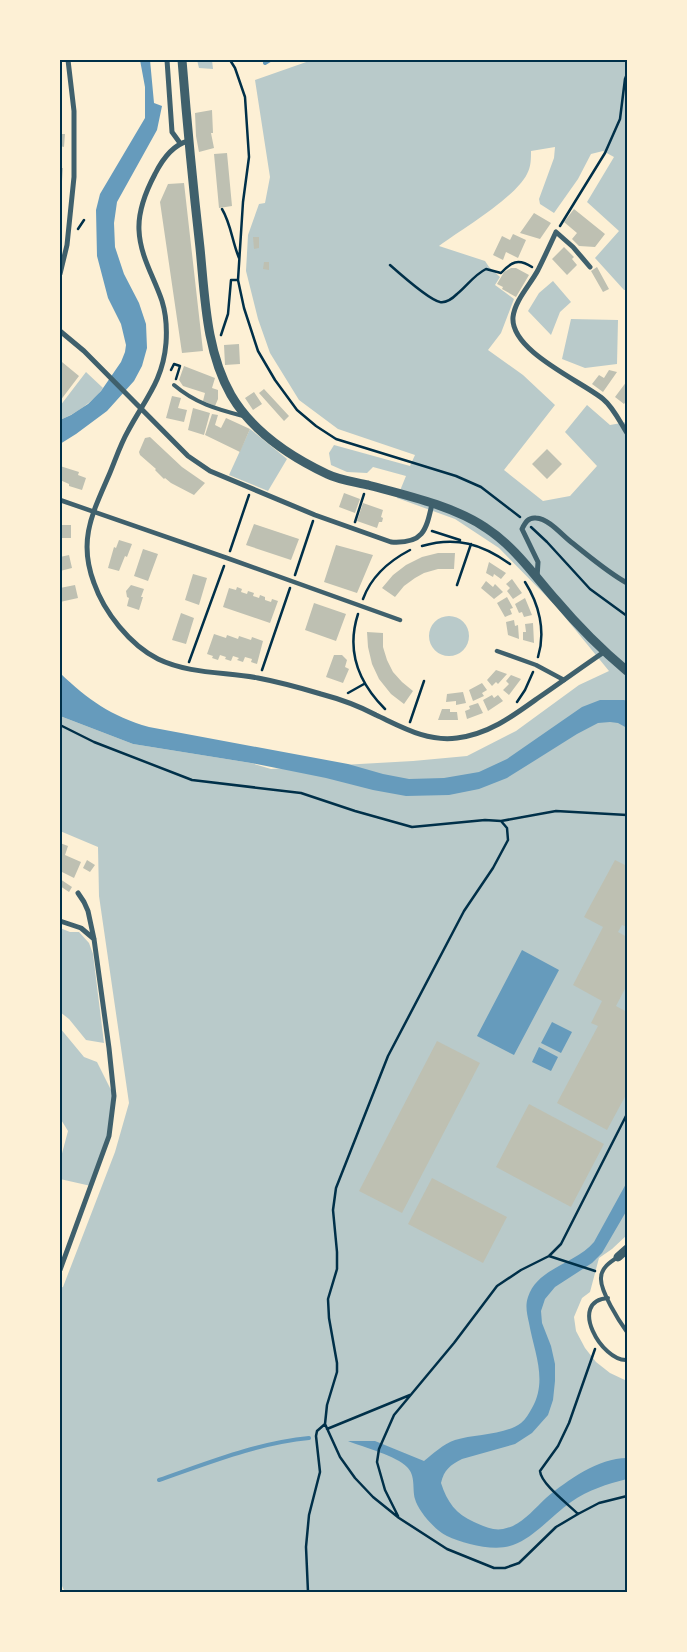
<svg xmlns="http://www.w3.org/2000/svg" width="687" height="1652" font-family="'Fira Sans',sans-serif">
  <style>
    .green { fill: #b9caca }
    .water { fill: #669bbc }
    .lines { fill: none; stroke-linecap: round; stroke-linejoin: round }
    .stream { stroke: #669bbc; stroke-width: 4 }
    .building { fill: #bec0b2 }
    .path { stroke: #003049; stroke-width: 2.5 }
    .service { stroke: #3f606c; stroke-width: 4 }
    .pedestrian { stroke: #3f606c; stroke-width: 4.5 }
    .minor { stroke: #3f606c; stroke-width: 5 }
    .tertiary { stroke: #3f606c; stroke-width: 9 }
    .neatline { fill: none; stroke: #003049; stroke-width: 2 }
  </style>
  <rect width="100%" height="100%" fill="#fdf0d5"/>
  <path class="green" d="M197 60H212L213 69 199 68Z
    M312 60H627V290H624L595 258 619 231 587 202 614 157 603 151 591 154 578 179 554 213 540 204 539 199 554 158 555 147 531 151C531 159 531 167 527 174 515 198 462 229 439 246L485 261 489 267 500 277 495 285 514 299 501 333 488 350 523 375 555 405 504 470 543 501 570 496 597 466 565 432 587 405 610 425 627 422V1235L612 1249 599 1258 590 1292 582 1298 574 1317 576 1331 585 1348 596 1362 610 1373 627 1381V1592H65L60 1582V1288L63 1287 115 1152 129 1103 99 896 98 847 60 831V716L133 744 251 763 271 769 413 761 467 756 516 731 579 685 609 671 555 605 499 548 455 519 397 498 406 476 373 467 367 473 347 472 331 465 329 453 334 445 410 466 415 455 338 429 299 400 270 353 258 319 246 271 248 235 259 204 265 203 270 177 255 80Z
    M553 281 571 302 560 312 551 335 528 311 539 293Z
    M571 319 618 320 617 364 585 368 562 359Z
    M86 372 103 388C92 403 76 413 60 420V406Z
    M250 429 287 459 268 491 229 475Z
    M429 636a20 20 0 1 1 40 0a20 20 0 1 1-40 0Z
    M60 928 70 932H79L89 943 93 954 104 1043 86 1040 69 1019 60 1012Z
    M60 1028 84 1057 97 1062 114 1096 109 1136 91 1186 60 1179V1161L68 1131 60 1118Z"/>
  <path class="water" d="M140 60H150L154 103 162 106 157 130 117 202 114 223 115 247 124 274 139 303 146 324 147 348 142 366 134 381 107 411 76 434 60 444V420L71 415 88 404 101 391 121 362 125 352 126 345 121 324 108 298 97 256 96 210 100 194 145 118V87Z
    M60 673C88 700 111 716 149 727L348 764 383 774 409 779 444 778 479 772 507 759 582 707 600 700H624L627 701V728L618 723 610 722 598 723 577 734 507 778 479 789 449 795 406 796 373 790 326 778 251 763 133 744 60 716Z
    M522 950 559 970 514 1055 477 1036Z
    M552 1022 572 1032 561 1053 541 1043Z
    M539 1047 558 1057 551 1071 532 1062Z
    M627 1182V1210L602 1253 592 1263 555 1287 545 1299 541 1311 542 1323 551 1346 555 1364V1381L553 1400 548 1415 532 1433 515 1444 462 1459C450 1465 444 1470 441 1483 447 1502 456 1514 474 1522 483 1526 493 1531 503 1529 521 1526 533 1510 546 1498 568 1480 598 1458 627 1458V1479C607 1484 588 1490 571 1502 552 1515 535 1537 513 1545 495 1552 464 1544 447 1536 436 1531 418 1511 415 1499 412 1488 416 1476 407 1467 397 1456 363 1447 348 1441H375L424 1461C433 1454 443 1444 455 1440 474 1434 505 1435 521 1423 526 1419 529 1413 532 1408 548 1380 534 1352 529 1323 527 1314 525 1306 528 1297 538 1267 576 1264 594 1242Z"/>
  <g class="lines">
    <path class="stream" d="M265 63 270 60
      M159 1480C208 1463 257 1443 309 1438"/>
  </g>
  <path class="building" d="M212 110 213 133H211L214 148 199 152 196 136 195 113Z
    M60 134H65L64 147 60 146Z
    M227 153 232 206 219 208 214 154Z
    M60 168H63L62 181 60 180Z
    M184 183 203 351 182 353 160 202 168 184Z
    M574 209 605 234 595 247 579 246 572 239 577 233 564 222Z
    M534 213 551 223 540 239 520 233Z
    M513 234 526 240 518 258 506 252 503 260 493 255 502 236 510 240Z
    M253 237H259V248L254 249Z
    M564 247 574 257 572 259 577 265 567 275 552 259Z
    M264 262H269V270L263 269Z
    M597 267 609 289 603 292 591 271Z
    M511 268H516L529 275 516 297 502 289 503 287 497 284 504 272Z
    M239 344 240 364 225 365 224 345Z
    M62 362 79 376 60 401V364Z
    M184 366 215 378 212 388 218 390V399L215 406 203 401 205 393 183 386 179 380Z
    M609 370 617 372 603 392 592 384 599 375 604 378Z
    M627 381V400L624 404 615 397Z
    M264 389 289 416 284 421 259 393Z
    M254 392 262 404 253 410 245 398Z
    M172 396 181 398 178 408 187 410 184 422 166 418Z
    M193 408 210 413 204 435 188 430Z
    M212 414 218 415 215 425 221 428 226 418 250 429 240 452 205 435Z
    M150 437 182 467 205 483 194 495 171 483 165 478 164 479 155 470 156 469 140 455 139 452 145 438Z
    M547 449 562 464 547 479 532 464Z
    M60 466 79 472 78 475 86 478 82 490 69 486V484L60 480Z
    M344 493 360 499 355 513 339 507Z
    M363 503 383 510 381 517 383 518 382 522H379L377 528 357 521Z
    M60 522H62V525H71V538H60Z
    M254 524 299 539 291 560 246 545Z
    M119 540 132 544 127 557 125 556 119 571 108 568 114 547 116 548Z
    M336 545 373 555 357 593 324 582Z
    M143 549 158 554 148 581 134 576Z
    M438 553H455L454 569H438L424 573 415 578 404 586 395 597 382 588 393 575 406 565 422 557Z
    M69 555 72 568 60 571V557Z
    M489 562 506 573 501 579 494 574 493 577 486 573Z
    M193 574 207 578 199 605 185 600Z
    M512 579 522 593 513 599 507 591 510 588 506 584Z
    M486 581 493 587 495 584 503 592 494 599 481 588Z
    M75 585 78 598 60 602V588Z
    M131 585 144 589 141 597H143L139 610 127 606 129 598 127 597 126 591Z
    M237 587 242 589 241 592 247 594 248 591 254 593 253 596 259 598 260 595 265 597V600L271 602 272 599 278 601 270 623 223 607 229 588 236 590Z
    M507 597 513 608 510 609 512 614 505 617 497 603Z
    M525 598 532 615 524 617 522 612 519 613 515 604Z
    M314 603 346 614 336 641 305 630Z
    M181 613 194 618 186 644 172 640Z
    M514 620 515 626 518 625 519 639 508 635 506 622Z
    M533 623 534 643 523 640V632H526L525 624Z
    M367 632 383 633V647L387 660 393 672 402 682 413 691 404 704 391 694 379 679 372 664 368 647Z
    M214 634 226 638 227 635 238 639 239 636 251 640 252 637 263 641 257 664 251 662 252 659 245 657 243 662 237 660 239 658 233 656 231 661 225 659 226 657 220 655 218 660 212 658 213 656 207 654Z
    M334 655H342L347 660 345 667 349 669 343 683 326 677Z
    M496 670 507 674 498 684 496 682 492 686 487 680Z
    M511 675 521 679 509 695 503 690 509 684 506 681Z
    M482 683 487 690 482 693 484 696 473 701 469 690Z
    M463 692 466 703 456 705V701L446 702 447 694Z
    M492 695 494 698 498 695 503 701 488 711 483 700Z
    M478 703 483 713 467 719 465 711 470 709 469 706Z
    M442 709H450V712H457L458 720H438Z
    M60 843 68 846 65 855 81 862 74 878 60 871Z
    M87 860 95 865 90 872 83 868Z
    M615 860 627 866V927L622 925 618 932 627 937V985L616 1006 627 1012V1093L607 1130 557 1103 598 1026 591 1023 602 1001 573 985 603 927 584 917Z
    M60 879 72 887 69 892 60 886Z
    M437 1041 480 1063 402 1213 359 1191Z
    M529 1104 604 1144 571 1207 496 1167Z
    M432 1178 507 1217 483 1263 408 1224Z"/>
  <g class="lines">
    <path class="path" d="M230 60 235 68 245 97 249 157 243 202 238 280 244 308 258 351 275 380 297 410 316 426 336 439 456 476 481 487 520 517
      M222 209C231 224 232 241 239 258
      M560 226 605 153 620 119 625 79 627 74
      M78 229 84 220
      M390 265C399 273 430 300 440 302 446 303 453 298 457 294 467 286 474 275 486 269L501 273C511 262 518 258 532 267
      M221 335 228 314 231 280H238
      M171 370 174 364 180 366 176 379
      M355 522 364 494
      M531 527 547 542 590 589 627 616
      M432 531 460 540
      M422 546C456 536 482 544 510 564
      M230 551 249 495
      M295 575 313 521
      M525 582C539 604 546 631 538 657
      M457 585 471 544
      M363 599C371 577 389 561 410 550
      M358 614C346 651 358 682 385 709
      M189 662 224 566
      M262 670 290 588
      M348 693 364 684
      M517 702 525 690 533 672
      M410 722 424 681
      M60 725 94 742 192 780 301 793 355 811 412 827 485 820 501 821 556 811 627 815
      M501 821 507 828 508 840 493 868 464 911 388 1056 336 1188 333 1210 337 1252V1269L328 1299 329 1318 337 1363V1372L327 1405 325 1424 340 1457 355 1478 373 1497 399 1518 447 1549 494 1568H505L519 1563 556 1527 578 1514 599 1503 627 1496
      M549 1256 595 1271
      M327 1429 410 1395
      M578 1514C568 1504 541 1484 540 1471L558 1446 569 1423 595 1349
      M398 1516 385 1490 377 1462 379 1449 394 1415 454 1343 497 1286 521 1270 549 1256 561 1244 627 1114
      M308 1592 306 1547 309 1515 320 1472 316 1436 317 1431 325 1424"/>
    <path class="service" d="M174 385C195 403 216 409 243 416
      M618 1257C610 1262 601 1268 601 1278 600 1291 619 1321 627 1332
      M608 1298C567 1301 602 1362 627 1360"/>
    <path class="pedestrian" d="M60 500 227 558 400 620
      M497 651 536 665 564 680"/>
    <path class="minor" d="M167 60 172 132 180 143
      M188 141C173 145 162 160 155 174 146 191 138 210 139 230 140 256 154 277 162 301 166 314 167 329 166 343 163 381 145 399 128 431 120 445 115 461 109 475 92 514 78 541 94 583 104 612 130 645 158 659 189 674 226 672 258 678 279 682 301 688 321 694 340 699 359 706 376 715 402 727 427 742 457 738 489 734 513 716 538 698 560 683 582 667 604 652
      M590 267 573 247 556 232C550 245 544 258 538 270 530 285 515 300 513 317 510 351 581 381 603 399 613 407 620 422 627 433
      M60 274 67 245 74 177V111L68 60
      M60 331 84 351 188 456 210 471 315 515 391 542C423 544 426 531 432 504
      M537 578 538 562 522 529C525 523 528 517 536 518 549 519 561 534 571 542 589 556 607 572 627 583
      M60 921 81 928 94 939
      M60 1270 109 1136 114 1096 109 1048 94 939 88 911 84 902 78 893"/>
    <path class="tertiary" d="M182 60C187 123 193 186 200 248 205 298 206 351 231 395 252 431 291 457 327 474 339 480 355 482 368 485 405 495 454 506 486 528 514 546 534 575 556 600 578 626 602 650 627 671
      M618 1257 627 1249"/>
  </g>
  <rect width="687" height="1652" fill="none" stroke="#fdf0d5" stroke-width="122"/>
  <rect x="61" y="61" width="565" height="1530" class="neatline"/>
</svg>
